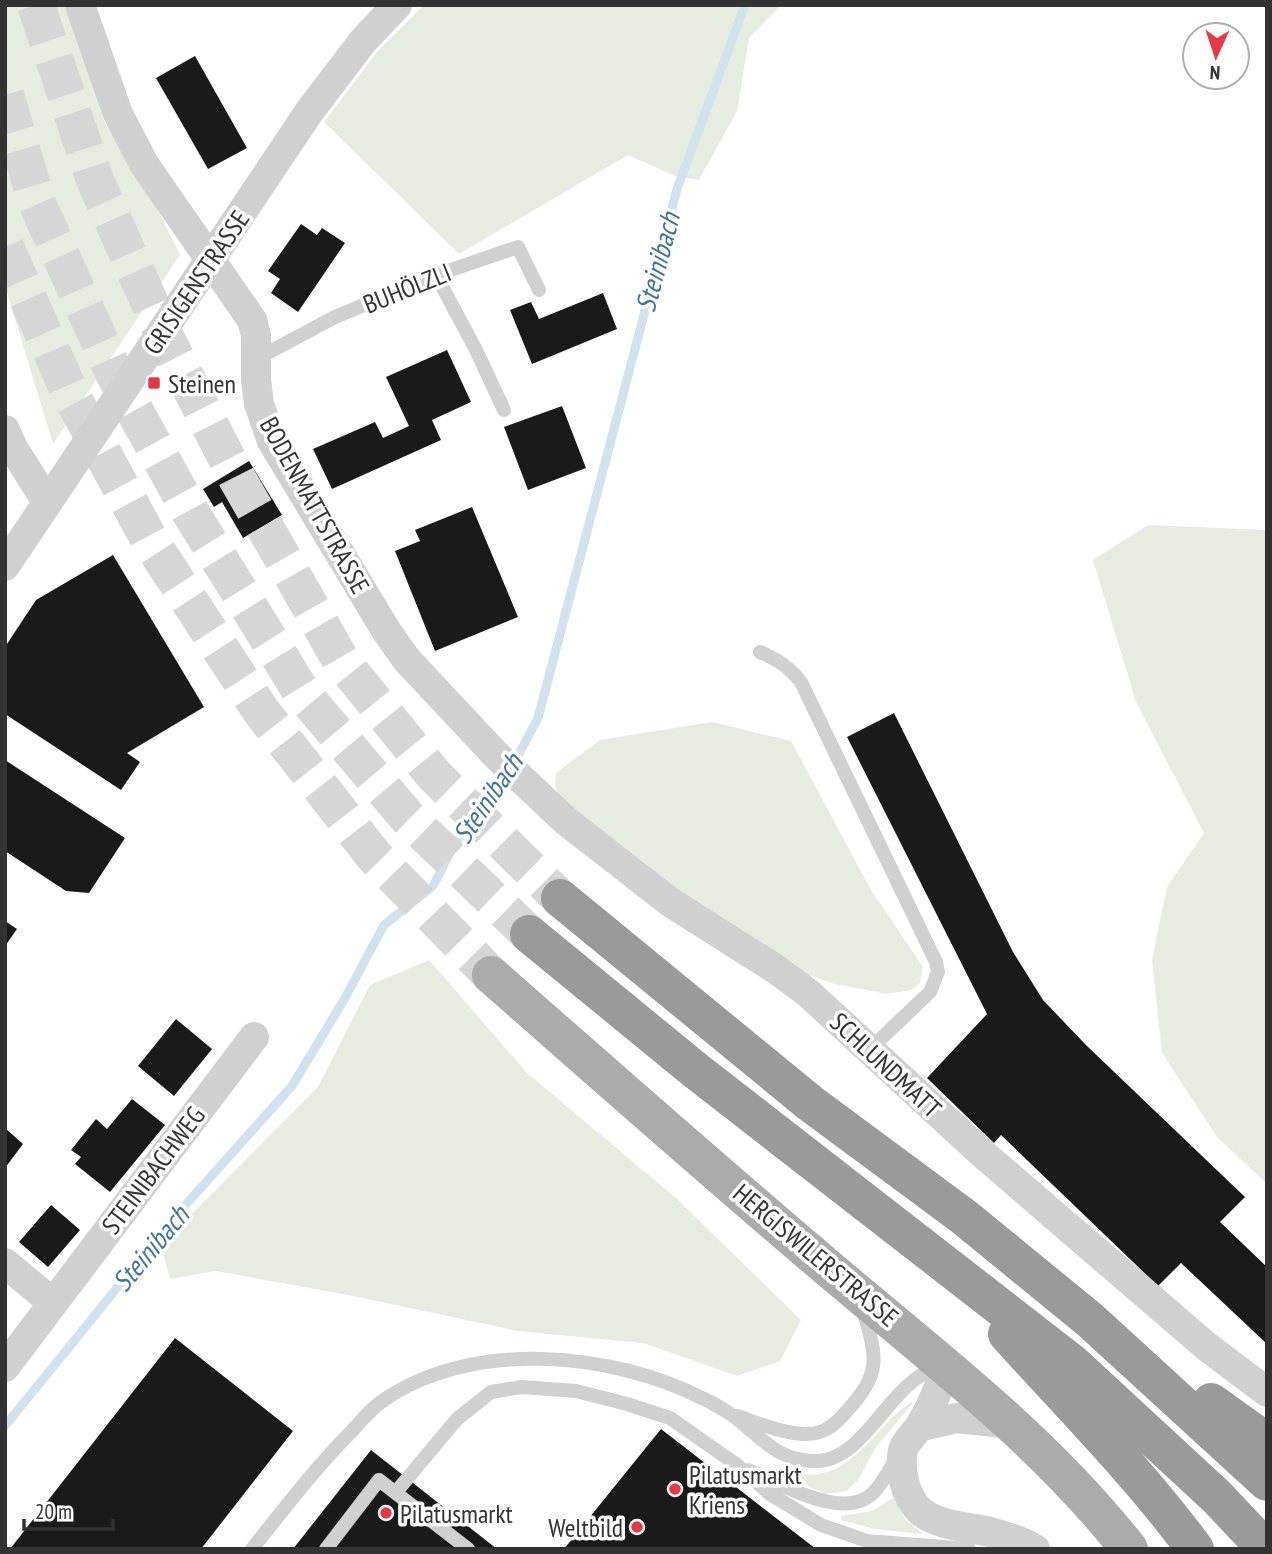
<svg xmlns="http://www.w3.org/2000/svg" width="1272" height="1554" font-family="'PT Sans Narrow',sans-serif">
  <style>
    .green { fill: #e6ecdf }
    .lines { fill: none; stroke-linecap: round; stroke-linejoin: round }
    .stream { stroke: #cfe2ee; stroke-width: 9 }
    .building { fill: #1a1a1a }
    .primary-tunnel { stroke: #d6d6d6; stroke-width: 38; stroke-dasharray: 38 19; stroke-linecap: butt }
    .motorway-tunnel { stroke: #d6d6d6; stroke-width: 38; stroke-dasharray: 38 19; stroke-linecap: butt }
    .service { stroke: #d0d0d0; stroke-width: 14 }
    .minor { stroke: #d0d0d0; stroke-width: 30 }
    .primary { stroke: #ababab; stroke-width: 38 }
    .motorway { stroke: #9a9a9a; stroke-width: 38 }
    .poi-dot { fill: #e63946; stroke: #fff; stroke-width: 2.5 }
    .labels { text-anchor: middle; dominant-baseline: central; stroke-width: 7; stroke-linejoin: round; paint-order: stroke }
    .street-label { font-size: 26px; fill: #333; stroke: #fff }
    .poi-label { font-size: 26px; fill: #333; stroke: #fff; text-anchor: start }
    .water-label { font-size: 28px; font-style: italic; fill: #3f7597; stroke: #fff }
  </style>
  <rect width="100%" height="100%" fill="#fff"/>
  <path class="green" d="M5 5H68L105 124 153 200 180 255 53 444 5 286Z
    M424 5H781L749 38 737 111 699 180 675 176 628 155 459 254 324 122 377 52Z
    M1148 525 1267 530V1184L1217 1137 1162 1053 1152 960 1167 887 1204 833 1136 702 1093 560Z
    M712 722 791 741 871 890 923 967 920 983 912 990 887 994 835 984 785 967 653 877 560 797 555 786 556 773 600 740Z
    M429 960 527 1073 676 1198 801 1320 780 1361 737 1376 643 1343 518 1331 348 1295 216 1271 170 1279 161 1245 318 1087 370 985Z
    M911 1402 913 1403 876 1447 858 1480 847 1491 825 1494 793 1478 796 1474C851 1483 872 1429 911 1402Z
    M893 1498 905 1519 923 1534 875 1529 841 1520 842 1516 872 1511Z"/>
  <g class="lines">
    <path class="stream" d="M5 1426 172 1220 292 1086 345 998 384 925 433 886 455 843 502 786 538 718 677 189 745 5"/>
  </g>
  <path class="building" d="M195 56 247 148 208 169 156 78Z
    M301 224 317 235 322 228 345 243 298 312 271 293 280 279 268 271Z
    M603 293 617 329 532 364 510 310 531 302 539 319Z
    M447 350 471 402 432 420 441 440 332 489 313 449 375 422 383 438 409 426 386 377Z
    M562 406 586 468 528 490 504 427Z
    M249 461 282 515 243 538 222 502 214 507 203 489Z
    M472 507 518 617 435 651 395 551 420 541 415 530Z
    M113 555 204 707 127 753 140 762 121 790 5 714V647L36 600Z
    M894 713 1013 952 1043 1000 1087 1046 1245 1197 1220 1222 1267 1267V1344L1181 1263 1158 1286 1001 1135 994 1143 927 1078 987 1014 847 737Z
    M5 760 125 838 89 893 66 891 5 851Z
    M5 921 17 929 5 946Z
    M176 1019 212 1049 174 1096 138 1066Z
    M132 1099 165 1125 110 1192 75 1164 81 1157 71 1150 96 1119 107 1129Z
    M5 1128 23 1144 5 1168Z
    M51 1205 80 1230 48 1267 19 1242Z
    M175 1338 293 1431 201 1549H10Z
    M661 1429 816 1549H564Z
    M371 1450 497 1549H293Z"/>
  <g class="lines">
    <path class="primary-tunnel" d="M5 247 70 393 149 539 261 711 374 856 491 975"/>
    <path class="motorway-tunnel" d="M36 5 95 180 164 335 237 478 340 659 434 775 560 898
      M5 95 37 203 115 375 192 515 302 693 408 818 529 934"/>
    <path class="service" d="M436 275 476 350 504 410
      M256 359 335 317 436 275 518 247 539 290
      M760 652C778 660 789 667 801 682L936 962 938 972 930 992 869 1050
      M737 1416C758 1423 781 1433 804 1434 822 1435 834 1426 845 1413 881 1374 878 1360 863 1310
      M748 1470C780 1483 844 1523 874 1492 883 1483 890 1468 898 1456
      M396 1492 457 1419 491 1392 522 1387 576 1391 627 1404 670 1418 737 1465 770 1494 821 1525 867 1541 969 1549
      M252 1549C284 1509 315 1468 351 1432 360 1422 370 1410 381 1402 469 1339 611 1351 704 1399 713 1403 723 1409 732 1415 760 1435 776 1462 817 1461 866 1460 890 1380 939 1367
      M326 1549 379 1480 468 1549"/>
    <path class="minor" d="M80 5 118 114 144 164 252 320 256 335V380L259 404 272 441 387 632 407 660 495 754 566 821 670 902 774 968 808 993 983 1154 1206 1346 1267 1392
      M5 430 13 448 47 502
      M5 566 309 112 363 41 397 5
      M5 1263 53 1303
      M947 1365C940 1385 932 1406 921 1424 916 1433 906 1440 903 1450 899 1469 905 1496 919 1510 936 1526 969 1527 990 1532 1006 1536 1021 1541 1035 1549
      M5 1367 254 1037
      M921 1426 957 1418 1013 1424"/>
    <path class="primary" d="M491 975C605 1075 719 1176 835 1274 938 1361 1045 1442 1129 1549"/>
    <path class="motorway" d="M560 898 810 1103 964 1217 1090 1320 1267 1482
      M529 934 695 1070 1072 1363 1217 1497 1266 1549
      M1007 1334C1071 1405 1138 1472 1195 1549
      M1211 1402 1267 1442"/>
  </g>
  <g class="poi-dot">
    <rect x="147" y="376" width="14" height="14" rx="3.5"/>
    <circle cx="675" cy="1489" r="7"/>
    <circle cx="386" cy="1513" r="7"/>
    <circle cx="637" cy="1527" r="7"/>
  </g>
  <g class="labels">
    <g class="street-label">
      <text transform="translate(196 282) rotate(-56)">GRISIGENSTRASSE</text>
      <text transform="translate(407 288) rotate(-22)">BUHÖLZLI</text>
      <text transform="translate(315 505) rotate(61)">BODENMATTSTRASSE</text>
      <text transform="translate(886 1065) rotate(43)">SCHLUNDMATT</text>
      <text transform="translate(153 1170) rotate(-53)">STEINIBACHWEG</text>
      <text transform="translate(816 1255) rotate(40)">HERGISWILERSTRASSE</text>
    </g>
    <g class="poi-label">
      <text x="168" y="383">Steinen</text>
      <text x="689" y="1474">Pilatusmarkt<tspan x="689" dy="30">Kriens</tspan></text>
      <text x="400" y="1513">Pilatusmarkt</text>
      <text x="623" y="1527" text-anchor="end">Weltbild</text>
    </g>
    <g class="water-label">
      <text transform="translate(657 262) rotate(-75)">Steinibach</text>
      <text transform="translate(487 798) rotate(-56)">Steinibach</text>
      <text transform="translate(150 1248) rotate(-50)">Steinibach</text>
    </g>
  </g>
  <rect width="1272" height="1554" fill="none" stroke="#333333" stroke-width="14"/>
  <g transform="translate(1216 56) rotate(183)"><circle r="33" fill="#ffffff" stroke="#adadad" stroke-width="2"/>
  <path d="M0-5L12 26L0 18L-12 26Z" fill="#e63946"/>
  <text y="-10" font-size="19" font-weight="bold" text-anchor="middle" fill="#333333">N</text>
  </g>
  <path d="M24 1519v10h89v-10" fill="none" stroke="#333333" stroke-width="3.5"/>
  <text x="35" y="1519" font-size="21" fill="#333333" stroke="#ffffff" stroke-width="5" paint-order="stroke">20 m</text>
</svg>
